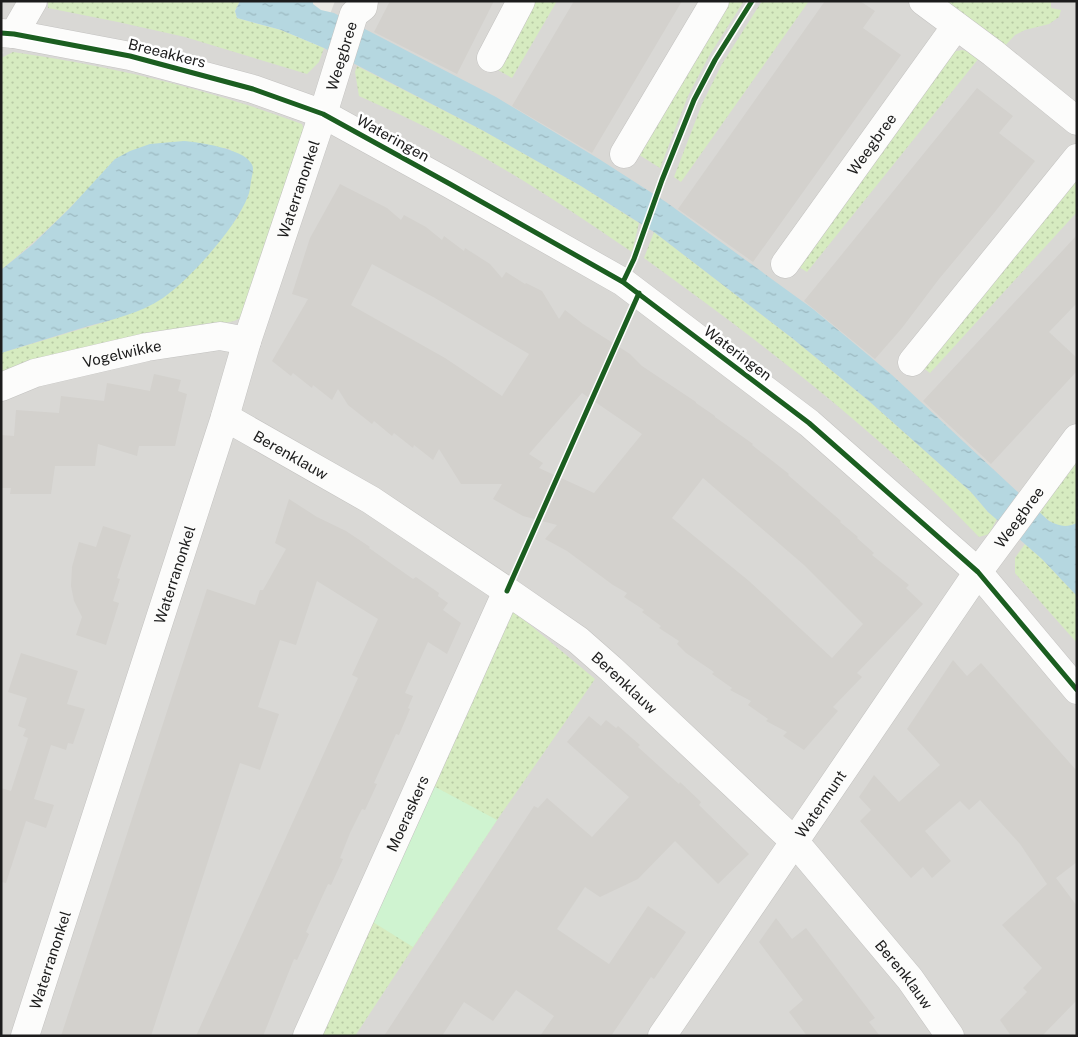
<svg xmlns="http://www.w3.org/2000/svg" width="1078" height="1037" font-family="'Public Sans',sans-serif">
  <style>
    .residential { fill: #d9d8d5 }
    .grass { fill: url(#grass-dots) }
    .park { fill: #cff3d0 }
    .water { fill: url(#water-ripples) }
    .building { fill: #d3d1cd; fill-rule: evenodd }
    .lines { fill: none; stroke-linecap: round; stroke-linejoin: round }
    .minor-casing { stroke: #c3c2c0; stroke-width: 29 }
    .minor { stroke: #fcfcfb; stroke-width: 28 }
    .cycleway-casing { stroke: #fff; stroke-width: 8 }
    .cycleway { stroke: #1b5e20; stroke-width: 5 }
    .labels { text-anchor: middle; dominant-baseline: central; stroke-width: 5; stroke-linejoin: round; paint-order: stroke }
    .street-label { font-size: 15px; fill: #1c1c1c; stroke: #fff }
  </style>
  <defs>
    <pattern id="grass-dots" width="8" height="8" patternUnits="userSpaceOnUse" patternTransform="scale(1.25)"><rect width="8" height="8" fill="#d6ebc0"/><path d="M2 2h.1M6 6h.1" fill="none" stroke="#b7c9a4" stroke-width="1.8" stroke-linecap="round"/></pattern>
    <pattern id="water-ripples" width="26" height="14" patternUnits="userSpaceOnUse" patternTransform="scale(1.25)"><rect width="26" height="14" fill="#b5d7e0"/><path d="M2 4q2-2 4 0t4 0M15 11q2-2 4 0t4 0" fill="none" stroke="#9bb8c0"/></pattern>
  </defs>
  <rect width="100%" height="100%" fill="#eae9e4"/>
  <path class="residential" d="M1 1H70L311 64 335 1H1077V1036H1Z"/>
  <path class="grass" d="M48 1H240L235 11 237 18 281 30 324 48 319 62 307 74 185 37 118 22 48 8Z
    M533 1H557L512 78 498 70Z
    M722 1H744L709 56 688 96 660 168 633 151Z
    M762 1H809L681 182 674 177 702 104 722 64Z
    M942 1H1051V8L1061 10 1059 17 1049 24 1025 30 1015 35 1002 49Z
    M962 50 972 52 979 58 807 272 794 264 951 52Z
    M13 52C112 66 208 89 302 124L305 134 245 316 234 321 1 375V353L108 321 139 310 162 298 185 279 212 250 237 218 248 196 253 169 229 149 224 148 115 159C80 200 42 236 1 270V58Z
    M357 66 482 130 581 186 639 223 632 252C579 216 526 180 470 150 434 130 397 113 359 96L355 72Z
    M1077 166V212L930 373 918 364Z
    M654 232 792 338 869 401 971 492 988 512 997 519 989 534 979 537C879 432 762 343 644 258Z
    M1077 462V523C1061 531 1050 523 1039 512Z
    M1025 544 1042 559 1077 596V643L1015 573V558Z
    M511 609 595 679 497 820 355 1036H314Z"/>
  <path class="park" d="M428 783 497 820 413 947 368 919Z"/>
  <path class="water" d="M240 1H313V4L321 10 334 13 496 97 599 159 666 202 813 309 892 375 1049 521C1059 526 1066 528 1077 523V596L1042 559 988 512 971 492 869 401 792 338 654 232 581 186 482 130 324 48 281 30 237 18 235 11Z
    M184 141C199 142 243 149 251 163 255 168 252 175 251 181 250 186 250 192 248 196 236 228 191 278 163 298 141 313 111 320 85 327 57 336 29 344 1 353V270L32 245 69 209 115 159 130 151 150 144Z"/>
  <path class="building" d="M390 1H494L457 74 374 32Z
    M574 1H682L592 153 512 106Z
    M825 1H860L875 11 863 28 901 55 753 262 678 209Z
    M977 88 1013 116 999 133 1035 161 994 213 939 279 902 328 875 359 804 301Z
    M340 184 387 208 401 220 404 215 426 227 442 240 444 236 464 251 465 248 490 264 502 278 506 272 525 284 526 283 542 291 559 319 565 310 583 324 630 354 642 366 696 402V403L715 416V417L753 444 752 445 789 474 788 475 841 521 840 522 858 537 857 538 874 553 872 555 909 585 906 588 923 604 857 673 862 677 833 707 838 711 804 750 783 736 787 732 766 721 768 719 748 705 751 701 730 690 732 688 712 674 714 672 686 653 677 644 679 641 659 628 661 626 642 612 644 610 624 597 627 593 613 585 567 551 545 539 557 525 523 516 493 499 502 484H461L439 449 433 460 414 445 413 448 394 433 392 436 374 421 372 424 348 405 338 389 332 400 313 385 312 388 293 373 291 376 272 361 308 299 292 294 310 238ZM372 264 435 298 529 354 502 396 445 358 351 305ZM582 393 642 434 594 493 539 468 543 463 529 454ZM703 478 804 565 863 624 832 658 749 581 672 518Z
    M1077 235V303L1049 332 1077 358V371L991 464 923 401Z
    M154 374 181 380 178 391 187 394 175 446H139L137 456 98 444 95 466H55L51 494H10L11 488H1V435L14 436 16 410 59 413 61 396 104 401 107 383 150 391Z
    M289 499 317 517 346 531 370 547 369 548 413 579 416 577 439 593 438 596 448 603 443 610 461 623 447 654 428 642 405 693 413 696 408 708 410 709 399 735 396 734 374 783 377 784 365 810 362 809 350 833 340 858 343 859 331 885 328 884 306 932 309 934 297 960 294 959 263 1036H196L358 678 352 675 378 619 317 581 296 645 280 640 258 707 279 714 260 770 240 763 151 1036H61L207 589 255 605 260 590H263L286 549 275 543Z
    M103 526 131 535 117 578 120 579 113 601 119 603 106 645 76 635 82 617 74 601 71 586 72 567 79 542 96 547Z
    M21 653 78 671 67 704 85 709 73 744 68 743 66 750 51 745 34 799 54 805 46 828 26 821 6 883 1 882V788L11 791 28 738 23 736 26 729 18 726 27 698 8 692Z
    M953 660 967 676 981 663 1077 771V862L1056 878 1077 906V1000L1042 1036H1011L1000 1020 1027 992 1023 988 1042 968 1002 925 1047 884 1020 844 980 800 969 810 960 801 925 831 951 861 932 878 923 867 911 878 860 821 871 810 859 797 874 775 899 802 940 765 907 729Z
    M589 716 601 726 606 720 616 728 618 726 640 745 638 747 660 767 679 784 680 782 701 802 699 805 749 854 718 884 675 841 638 879 600 897 585 887 557 929 609 964 648 906 686 932 654 979 651 977 611 1036H540L554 1016 516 990 493 1021 464 1002 442 1036H384L534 806 538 808 547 798 592 837 629 797 567 742Z
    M776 918 792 939 806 928 875 1018 869 1022 880 1036H807L789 1012 803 1000 759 942Z"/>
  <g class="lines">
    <g class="minor-casing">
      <g id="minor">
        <path d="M923 1 993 53 1077 121"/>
        <path d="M1 33 14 34 130 56 253 89 323 114 450 184 623 282 809 423 978 572 1077 690"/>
        <path d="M14 34 33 1"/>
        <path d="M491 58 521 1"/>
        <path d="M624 154 715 1"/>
        <path id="s1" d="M785 264 956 26"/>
        <path d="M912 362 1077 158"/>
        <path id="s2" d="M1 387 35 373 147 347 220 336 247 341"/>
        <path id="s3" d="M225 417 371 500 507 591 578 640 611 669 795 842 910 979 950 1036"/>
        <path id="s4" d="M25 1036 225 417 247 341 323 114 354 14 363 7 364 1"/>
        <path id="s5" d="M307 1036 507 591"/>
        <path id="s6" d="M662 1036 978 572 1077 438"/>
      </g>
    </g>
    <use href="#minor" class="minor"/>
    <g class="cycleway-casing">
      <path id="cycleway" d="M1 33 14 34 130 56 253 89 323 114 450 184 623 282 809 423 978 572 1077 690
        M623 282 634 259 662 180 694 100 715 60 752 1
        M507 591 639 293"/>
    </g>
    <use href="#cycleway" class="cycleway"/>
  </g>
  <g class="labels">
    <g class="street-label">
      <text transform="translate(167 53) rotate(14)">Breeakkers</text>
      <text stroke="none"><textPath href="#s4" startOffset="1030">Weegbree</textPath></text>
      <text transform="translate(393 138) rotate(29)">Wateringen</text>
      <text stroke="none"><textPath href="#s1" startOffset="148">Weegbree</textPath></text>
      <text stroke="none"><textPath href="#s4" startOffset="890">Waterranonkel</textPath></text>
      <text transform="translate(738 353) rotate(37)">Wateringen</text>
      <text stroke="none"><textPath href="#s2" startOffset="126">Vogelwikke</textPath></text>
      <text stroke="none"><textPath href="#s3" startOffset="76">Berenklauw</textPath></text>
      <text stroke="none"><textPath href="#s6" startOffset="630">Weegbree</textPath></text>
      <text stroke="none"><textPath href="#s4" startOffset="485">Waterranonkel</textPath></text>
      <text stroke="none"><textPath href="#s3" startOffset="481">Berenklauw</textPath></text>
      <text stroke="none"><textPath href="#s6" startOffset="281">Watermunt</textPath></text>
      <text stroke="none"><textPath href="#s5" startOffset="244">Moeraskers</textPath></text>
      <text stroke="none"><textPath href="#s4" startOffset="80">Waterranonkel</textPath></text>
      <text stroke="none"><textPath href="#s3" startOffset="886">Berenklauw</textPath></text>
    </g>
  </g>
  <rect width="1078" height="1037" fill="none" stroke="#1c1c1c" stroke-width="5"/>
</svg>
